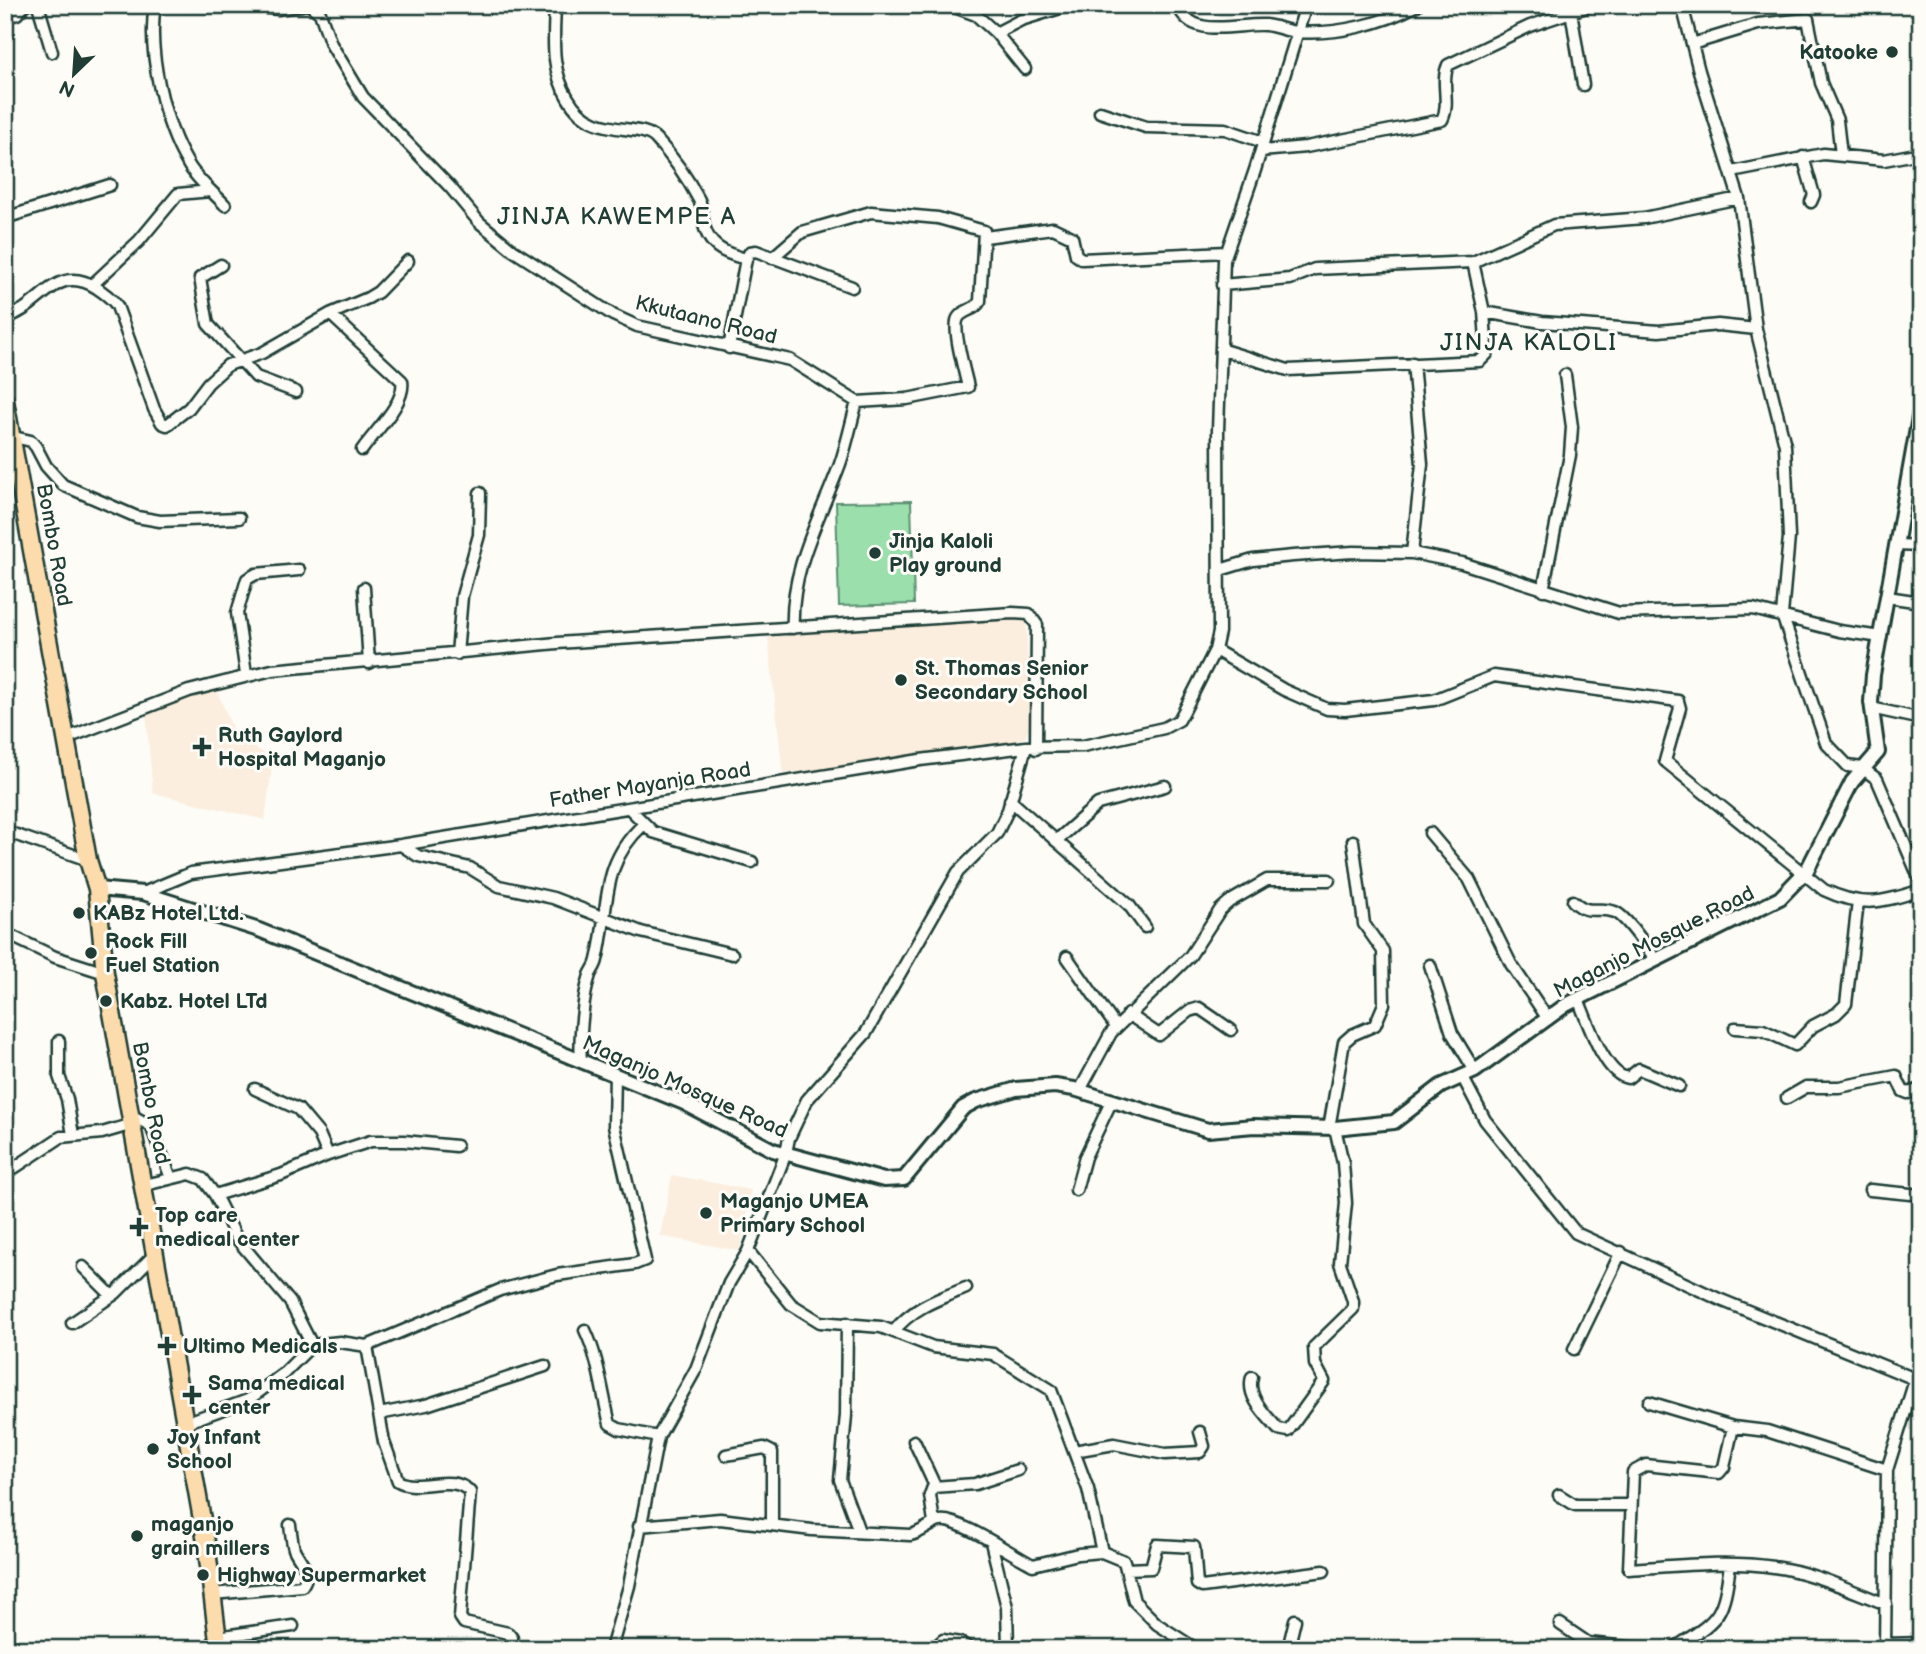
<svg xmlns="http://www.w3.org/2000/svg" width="1926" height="1654" font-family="'Balsamiq Sans',sans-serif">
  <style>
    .built { fill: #fbeede }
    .green { fill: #9adfac; stroke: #5c8e70; stroke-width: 2 }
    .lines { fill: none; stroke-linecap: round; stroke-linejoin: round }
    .minor-casing { stroke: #1f3d34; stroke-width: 15 }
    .tertiary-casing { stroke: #1f3d34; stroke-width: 18 }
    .primary-casing { stroke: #1f3d34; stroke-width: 21 }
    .minor { stroke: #fdfcf7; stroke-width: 10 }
    .tertiary { stroke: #fdfcf7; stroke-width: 12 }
    .primary { stroke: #fcdcac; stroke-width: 16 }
    .poi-dot { fill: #1f3d34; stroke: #fdfcf7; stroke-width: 2.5 }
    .labels { text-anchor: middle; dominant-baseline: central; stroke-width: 6; stroke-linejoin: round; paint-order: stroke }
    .poi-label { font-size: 21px; font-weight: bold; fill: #1f3d34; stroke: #fdfcf7; text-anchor: start }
    .street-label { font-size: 21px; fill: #1f3d34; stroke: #fdfcf7 }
    .quarter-label { font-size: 24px; letter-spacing: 2px; fill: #1f3d34; stroke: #fdfcf7 }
  </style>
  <rect width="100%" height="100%" fill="#fdfcf7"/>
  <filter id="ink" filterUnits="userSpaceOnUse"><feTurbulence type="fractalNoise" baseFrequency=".0143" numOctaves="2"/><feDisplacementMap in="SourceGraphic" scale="14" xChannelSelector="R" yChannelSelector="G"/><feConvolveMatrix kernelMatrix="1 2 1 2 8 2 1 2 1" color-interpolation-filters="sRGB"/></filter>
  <g filter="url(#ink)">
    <path class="built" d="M1026 616 1031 724 1025 738 1003 745 783 774 768 637Z
      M217 691 236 737 273 758 265 820 153 793 146 715 167 704Z
      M672 1175 751 1190 740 1251 660 1236Z"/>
    <path class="green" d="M911 501 914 604 839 606 836 502Z"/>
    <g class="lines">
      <g class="minor-casing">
        <path id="minor" d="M38 5 52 52
          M155 5C147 52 164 124 188 164 197 180 213 192 225 205
          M190 5H233
          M241 5 278 9 302 5
          M310 5 320 13 331 44 363 97 450 187 479 222 514 251 613 315 637 326 790 360 857 402 907 399 968 387C965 373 952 329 958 318 963 309 975 311 980 301L984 231 938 218 871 212 802 232 772 258
          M555 5C554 38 550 69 568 98 592 141 640 121 656 139 671 155 688 179 699 200 702 206 702 213 703 220 707 246 723 253 746 259L729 348
          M949 5 976 15 996 33 1021 20 1070 5
          M1178 5C1191 41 1238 23 1265 25 1276 26 1286 31 1297 32 1336 35 1383 24 1417 5
          M1682 5 1699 71 1739 198 1756 329 1785 445 1789 537 1782 615 1826 743 1848 766 1862 768 1877 779 1921 882
          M1571 11 1583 85
          M5 18 17 14 25 5
          M996 33 1025 69
          M1692 44 1758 24 1808 19 1821 83 1837 120 1841 155
          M1100 112 1146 127 1225 129 1263 142
          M1261 151 1306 147 1442 120C1451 103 1440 82 1448 65L1530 26 1592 5
          M1803 157 1814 195 1811 202
          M1732 172 1823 154 1884 160 1921 153
          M5 218 110 185
          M985 237 1053 228 1072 237 1076 255 1082 259 1226 252
          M746 259 750 252 756 251 852 287
          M1473 262 1554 225 1644 218 1739 198
          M221 265 200 278 208 324 256 377 296 392
          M92 285 139 241 178 194 211 191
          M1222 285 1290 279 1315 269 1473 262 1484 312 1542 322 1659 331 1718 325 1756 329
          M330 314 402 381C406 403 374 432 362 450
          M5 318C43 307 55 262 97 288 105 294 112 298 117 306L154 409 162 423 167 425 189 408 208 383 228 365 262 353 330 314 368 298 378 292 408 261
          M1223 350 1288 370 1480 361 1487 354 1484 312
          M14 437 31 441 36 447 46 466 63 485 137 517 160 521 239 518
          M1908 478 1921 481
          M1896 545 1921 546
          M1412 553 1422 464 1413 363
          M1220 570 1253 560 1293 556 1353 552 1412 553 1462 563 1619 613 1753 609 1839 631 1881 637
          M364 588 369 663
          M1543 590 1570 455 1572 427 1565 375
          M1887 597 1921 602
          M793 628C790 569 820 518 840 464 847 444 851 423 857 402
          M1215 650 1284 690 1327 709 1345 710 1434 700 1494 676 1678 701 1680 708 1665 761 1824 890C1862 908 1882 903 1921 890
          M457 654 462 596 479 535 480 493
          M246 674 237 613 247 579 256 574 299 570
          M1871 708 1921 719
          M67 738 189 691 272 670 557 643 1012 613 1029 614 1037 625 1036 749
          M1026 747 1008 810 997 833 958 872 866 1033 807 1100 789 1138 786 1153 748 1251 791 1304 820 1322 881 1327 933 1347 993 1354 1051 1390 1088 1489 1102 1552 1124 1561 1134 1601 1157 1624 1196 1649
          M1010 800 1129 905 1145 927
          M629 808 653 832 752 862
          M5 831 88 860
          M1430 833 1469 879 1511 964 1548 1019
          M1056 841 1098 804 1165 786
          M401 845 418 856 470 868 499 886 553 898 641 932 732 954
          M143 893 191 873 401 845 920 760 1026 747 1083 746 1164 728 1179 720 1184 711 1215 650 1219 632 1218 430 1224 260 1255 170 1306 5
          M1573 901C1590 917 1598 905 1615 912 1627 917 1647 948 1656 960
          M5 933 55 957 105 973
          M1067 957 1116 1027
          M1430 965 1452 1033 1475 1071
          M1578 999C1587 1019 1604 1075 1628 1078L1639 1069 1679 1086
          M1128 1014 1159 1035 1189 1011 1199 1008 1231 1030
          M1735 1028 1763 1030 1795 1045 1813 1026 1836 1014 1846 1004 1858 902
          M59 1041V1076L67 1099 73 1135
          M581 1061C579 1039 583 996 590 975 592 970 596 966 597 960 610 908 599 865 643 825
          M1462 1076 1485 1120 1576 1233 1721 1300 1915 1379
          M255 1089 298 1109 319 1134 328 1155
          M1080 1090 1111 1033 1190 956 1220 910 1229 902 1267 880H1329
          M1787 1098 1806 1087H1839L1896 1076 1903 1091 1908 1093 1921 1089
          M133 1116 151 1126 171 1178
          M1329 1128 1344 1042 1352 1035 1375 1025 1384 1004 1383 951 1364 924 1353 841
          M5 1174 61 1137 102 1133 133 1124
          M145 1185 190 1174 203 1179 215 1195 237 1239 290 1302 312 1345
          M1076 1190 1085 1157 1112 1100
          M1870 1190 1921 1195
          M215 1195 281 1175 328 1155 371 1141H404L456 1146
          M83 1267 112 1296
          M72 1323 116 1293 155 1254
          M847 1323 846 1415 840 1480 859 1531
          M585 1330C599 1359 602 1393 610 1424L619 1429 658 1437
          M894 1331C913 1307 939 1299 966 1288
          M367 1346 384 1442 398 1481C419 1493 452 1472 470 1492L460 1617 464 1623 508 1633 512 1638V1649
          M1574 1349 1621 1252
          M1252 1377C1246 1397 1266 1415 1278 1429L1288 1431 1324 1381 1315 1364 1314 1347 1353 1309V1301L1340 1263 1346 1203 1343 1163 1335 1128
          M1649 1402 1733 1427 1767 1431 1887 1470
          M379 1414 426 1405 545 1366
          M185 1423 248 1400 283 1374 312 1345 340 1342 367 1346 500 1290 557 1275 635 1264 645 1260 614 1126 615 1074
          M1733 1427 1724 1467 1719 1473 1646 1465 1633 1472 1629 1569C1677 1566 1726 1560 1774 1567 1812 1572 1849 1590 1886 1604
          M914 1441 935 1486
          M1074 1451 1114 1444 1165 1454 1200 1452 1204 1446 1200 1432
          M726 1455 764 1448 772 1452V1525
          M1559 1495 1575 1505H1630
          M934 1523 930 1495 933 1487 975 1484 1018 1470
          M639 1526 720 1519 812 1530 910 1535C922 1533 929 1524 940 1521 958 1517 1014 1556 1033 1565L1078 1554 1102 1552
          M991 1542 1007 1607 1008 1649
          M1126 1569 1151 1568 1157 1545 1194 1547 1197 1584 1202 1587 1324 1571
          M212 1594 302 1586C313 1571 300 1562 294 1549 292 1542 291 1532 290 1525
          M1560 1624 1588 1643 1647 1649
          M217 1637 293 1626
          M1885 1644 1921 1643
          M611 1649 629 1586 658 1437 696 1369 729 1283 748 1251
          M933 1649 943 1640 960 1643 972 1649
          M1288 1649 1295 1620
          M1673 1649C1719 1618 1723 1620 1730 1564
          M1885 1649 1887 1470 1921 1361"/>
      </g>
      <g class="tertiary-casing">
        <path id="tertiary" d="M5 456 8 435
          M97 889 143 893 259 930 684 1103 773 1150 884 1180 904 1179 963 1108 976 1101 1016 1089 1055 1086 1074 1089 1208 1130 1254 1126 1335 1128 1394 1122 1441 1086 1475 1071 1566 1005 1780 898 1807 870 1852 782 1878 752 1871 702 1873 675 1921 406"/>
      </g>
      <g class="primary-casing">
        <path id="primary" d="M5 401 88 860 97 889 105 973 206 1542 219 1649"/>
      </g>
      <use href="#minor" class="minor"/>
      <use href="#tertiary" class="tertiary"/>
      <use href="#primary" class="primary"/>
    </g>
  </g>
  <g class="poi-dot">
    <circle cx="1892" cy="52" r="7"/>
    <circle cx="875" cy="553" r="7"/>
    <circle cx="901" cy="680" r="7"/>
    <path d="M198.5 736.5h7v7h7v7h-7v7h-7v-7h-7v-7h7z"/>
    <circle cx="79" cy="913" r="7"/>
    <circle cx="91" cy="953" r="7"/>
    <circle cx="106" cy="1001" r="7"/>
    <circle cx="706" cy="1213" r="7"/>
    <path d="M135.5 1216.5h7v7h7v7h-7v7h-7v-7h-7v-7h7z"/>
    <path d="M163.5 1335.5h7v7h7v7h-7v7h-7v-7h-7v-7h7z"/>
    <path d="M188.5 1384.5h7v7h7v7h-7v7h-7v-7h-7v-7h7z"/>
    <circle cx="153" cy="1449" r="7"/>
    <circle cx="137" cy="1536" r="7"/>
    <circle cx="203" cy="1575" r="7"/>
  </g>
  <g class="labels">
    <g class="poi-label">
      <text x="1878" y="52" text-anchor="end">Katooke</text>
      <text x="889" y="541">Jinja Kaloli<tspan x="889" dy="24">Play ground</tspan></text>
      <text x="915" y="668">St. Thomas Senior<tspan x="915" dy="24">Secondary School</tspan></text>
      <text x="218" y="735">Ruth Gaylord<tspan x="218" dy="24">Hospital Maganjo</tspan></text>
      <text x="93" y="913">KABz Hotel Ltd.</text>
      <text x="105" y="941">Rock Fill<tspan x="105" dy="24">Fuel Station</tspan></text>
      <text x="120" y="1001">Kabz. Hotel LTd</text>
      <text x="720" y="1201">Maganjo UMEA<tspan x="720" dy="24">Primary School</tspan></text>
      <text x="155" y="1215">Top care<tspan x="155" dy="24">medical center</tspan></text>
      <text x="183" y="1346">Ultimo Medicals</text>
      <text x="208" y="1383">Sama medical<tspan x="208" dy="24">center</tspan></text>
      <text x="167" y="1437">Joy Infant<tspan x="167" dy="24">School</tspan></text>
      <text x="151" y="1524">maganjo<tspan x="151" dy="24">grain millers</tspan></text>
      <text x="217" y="1575">Highway Supermarket</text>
    </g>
    <g class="street-label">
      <text transform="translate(706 320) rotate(14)">Kkutaano Road</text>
      <text transform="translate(54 545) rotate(80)">Bombo Road</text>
      <text transform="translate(650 785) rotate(-9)">Father Mayanja Road</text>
      <text transform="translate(1654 942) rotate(-27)">Maganjo Mosque Road</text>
      <text transform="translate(685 1087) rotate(24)">Maganjo Mosque Road</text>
      <text transform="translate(151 1103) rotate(79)">Bombo Road</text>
    </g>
    <g class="quarter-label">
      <text x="617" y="216">JINJA KAWEMPE A</text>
      <text x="1529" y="342">JINJA KALOLI</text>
    </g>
  </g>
  <rect width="1926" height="1654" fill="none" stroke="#fdfcf7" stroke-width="28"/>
  <rect x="14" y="14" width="1898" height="1626" fill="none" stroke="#1f3d34" stroke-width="2.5" filter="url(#ink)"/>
  <g transform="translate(74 74) rotate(205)" stroke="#fdfcf7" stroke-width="5" paint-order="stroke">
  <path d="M0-5L12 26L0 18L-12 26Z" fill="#1f3d34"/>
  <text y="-10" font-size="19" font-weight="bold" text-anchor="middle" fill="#1f3d34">N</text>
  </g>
</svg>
